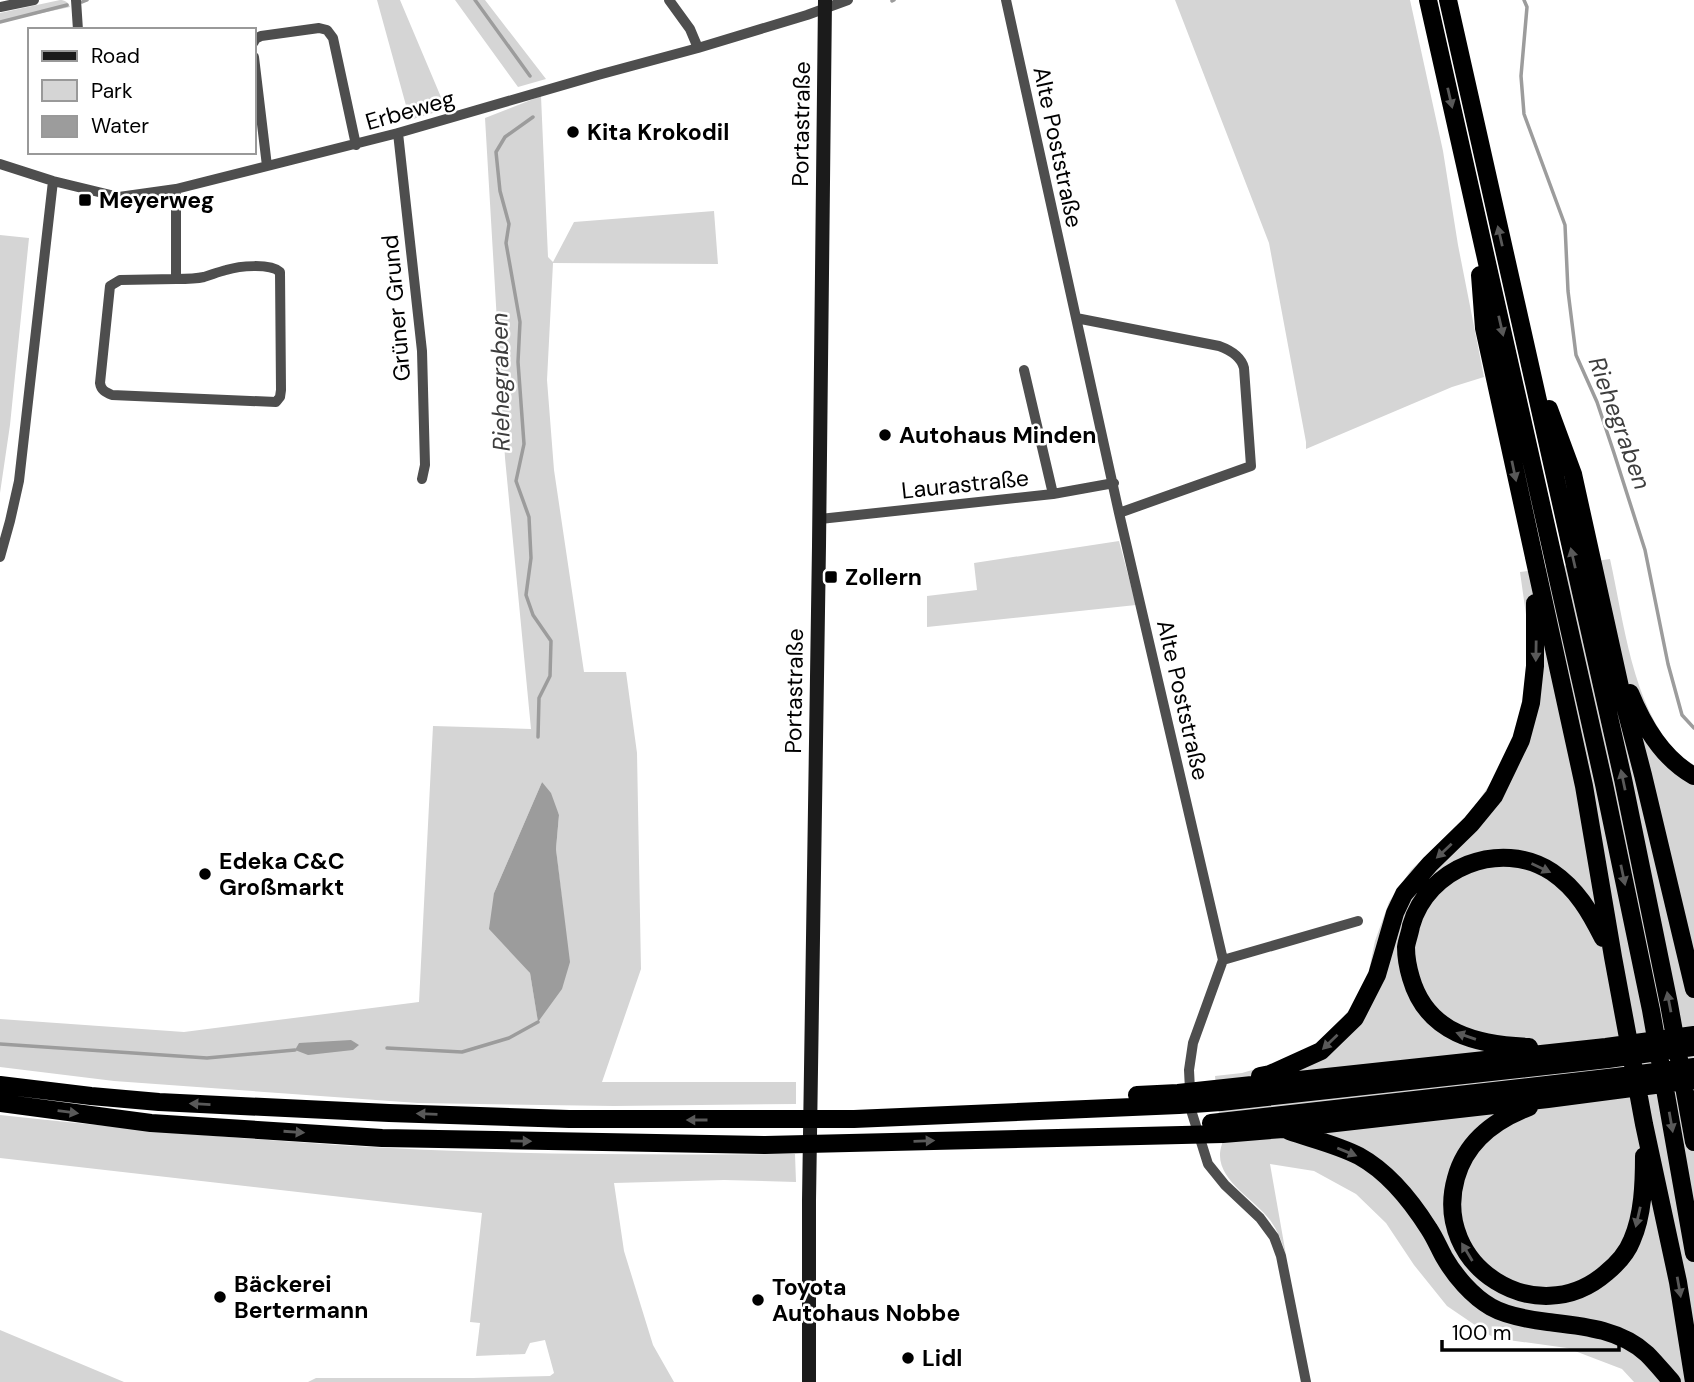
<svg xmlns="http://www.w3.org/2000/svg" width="1694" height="1382" font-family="'DM Sans',sans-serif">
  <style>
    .green { fill: #d5d5d5; fill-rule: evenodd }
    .water { fill: #9c9c9c }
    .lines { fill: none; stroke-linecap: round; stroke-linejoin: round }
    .stream { stroke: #9c9c9c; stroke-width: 3.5 }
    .street { stroke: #4e4e4e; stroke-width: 10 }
    .secondary { stroke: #1b1b1b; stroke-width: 14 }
    .highway { stroke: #000; stroke-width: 18 }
    .oneway { fill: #595959 }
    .poi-dot { fill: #000; stroke: #fff; stroke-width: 2.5 }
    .labels { text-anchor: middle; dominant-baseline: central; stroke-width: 5; stroke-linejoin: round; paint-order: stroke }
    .street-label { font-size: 23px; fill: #000; stroke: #fff }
    .poi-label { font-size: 23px; font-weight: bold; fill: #000; stroke: #fff; text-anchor: start }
    .water-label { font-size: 24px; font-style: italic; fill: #3d3d3d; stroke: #fff }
  </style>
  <rect width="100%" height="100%" fill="#fff"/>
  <path class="green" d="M60 0C65 0 68 2 70 7L0 22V13Z
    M377 0H400L446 109 410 120Z
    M455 0H485L546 79 518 87Z
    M1175 0H1410L1443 151 1458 245 1484 377 1452 387 1306 449V442L1269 243Z
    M541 96 548 257 553 262 574 222 714 211 718 264 553 263 547 380 554 470 584 672H626L637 753 641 969 602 1082H796V1104L614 1106 418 1103 114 1081 0 1067V1019L184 1032 419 1002 433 726 531 729 505 458 485 118ZM542 782 559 815 556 849 563 910 538 1021 530 973 494 893Z
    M0 235 29 238 10 425 0 493Z
    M1119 541 1136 605 927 627V596L977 590 974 563Z
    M1610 559C1624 622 1632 704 1676 752 1681 758 1688 761 1694 765V1382H1634L1622 1369 1567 1348 1494 1338 1447 1306 1414 1265 1386 1223 1356 1194 1314 1171 1270 1164 1286 1255C1282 1242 1278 1231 1270 1220 1254 1198 1210 1177 1222 1144L1215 1076 1242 1073 1280 1062 1314 1045 1334 1028 1351 1008 1368 975 1375 941 1389 902 1411 870 1468 816 1492 781 1512 741 1522 711 1529 636 1520 572Z
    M0 1115C113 1127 225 1138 338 1145 490 1155 643 1155 795 1154L796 1182 724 1180 614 1183 624 1251 653 1345 674 1382H308L316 1378H473L550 1376 554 1373 545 1340 530 1343 525 1354 476 1356 480 1323 470 1322 482 1213 0 1158Z
    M0 1330 124 1382H0Z"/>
  <path class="water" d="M542 782 551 793 559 815 556 849 570 962 562 989 538 1022 530 973 489 929 494 893Z
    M351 1040 359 1045 353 1050 308 1055 295 1050 299 1043Z"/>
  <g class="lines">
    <path class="stream" d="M475 0 530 76
      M1524 0 1527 7 1521 76 1524 114 1565 225 1568 291 1576 355 1597 402 1614 453 1645 550 1668 664 1682 715 1694 728
      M892 1 894 0
      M82 2 87 0
      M0 22 67 5
      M533 117 505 137 496 152 500 191 509 224 506 243 520 322 518 362 524 444 516 481 529 517 531 558 526 595 533 615 551 641 550 676 539 698 538 737
      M0 1044 207 1058 295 1050
      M387 1048 462 1052 509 1038 538 1022"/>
    <path class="street" d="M76 0 78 30
      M669 0 690 29 698 48
      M1006 0 1119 513 1223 960 1193 1043 1189 1070 1191 1110 1208 1164 1225 1185 1260 1218 1274 1237 1281 1256 1306 1382
      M0 7 34 0
      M254 42 255 39 261 36 319 28 327 30 333 38 356 145
      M254 57 267 166
      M398 133 422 351 425 465 422 479
      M0 164 53 181 119 197 176 189 398 133 598 75 698 48 807 15 848 0
      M176 279C185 279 195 279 204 277 211 275 218 272 226 270 239 266 270 263 280 272L281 390 280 397 276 402 112 395C105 392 101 390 100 383L110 286 120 280 176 279V189
      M1076 318 1219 346C1230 350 1241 356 1244 368L1251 466 1119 513
      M1024 370 1053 494
      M820 519 1053 494 1114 483
      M0 557 10 521 19 481 53 181
      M1223 960 1358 921"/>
    <path class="secondary" d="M809 1382V1200L819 546 825 0"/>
    <path class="highway" d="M1428 0 1604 784 1651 1010 1694 1253
      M1448 0 1623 779 1669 1004 1694 1142
      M1480 275 1484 328 1584 786 1613 957 1644 1124 1678 1282 1694 1382
      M1549 409 1573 474 1620 687 1643 775 1694 989
      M1630 693C1643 725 1663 759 1694 776
      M1529 1047C1478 1045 1427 1034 1411 978 1408 968 1406 958 1406 947 1407 940 1410 933 1411 926 1427 868 1500 838 1552 872 1577 889 1590 912 1603 938
      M1260 1076 1270 1074 1321 1051 1355 1018 1377 975 1395 913 1404 894 1430 864 1471 824 1494 796 1521 740 1531 703 1535 666V603
      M0 1085 91 1096 159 1102 389 1113 569 1119H854L1179 1105 1221 1102 1608 1059 1694 1047
      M1137 1095 1178 1093 1606 1047 1694 1035
      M0 1103 151 1123 382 1138 765 1145 1223 1134 1283 1129 1548 1099 1694 1080
      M1529 1107C1495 1120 1466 1141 1456 1178 1431 1266 1537 1333 1606 1273 1617 1264 1627 1253 1632 1240 1643 1215 1644 1183 1644 1156
      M1211 1123 1616 1077 1694 1067
      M1289 1131C1312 1139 1338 1145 1359 1156 1388 1172 1412 1202 1429 1229 1435 1238 1439 1248 1444 1257 1455 1276 1472 1296 1491 1307 1505 1315 1532 1320 1548 1322 1582 1326 1620 1329 1647 1354 1656 1363 1664 1373 1672 1382"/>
  </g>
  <defs><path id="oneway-solid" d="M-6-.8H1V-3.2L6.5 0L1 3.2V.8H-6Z" transform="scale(1.75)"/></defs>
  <g class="oneway">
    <use href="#oneway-solid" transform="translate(1450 98) rotate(77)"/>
    <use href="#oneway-solid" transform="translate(1500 236) rotate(-103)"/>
    <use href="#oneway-solid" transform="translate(1501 326) rotate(77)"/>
    <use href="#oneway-solid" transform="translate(1514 471) rotate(78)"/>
    <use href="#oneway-solid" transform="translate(1573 558) rotate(-103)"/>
    <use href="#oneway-solid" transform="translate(1536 651) rotate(91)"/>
    <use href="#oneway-solid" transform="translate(1623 780) rotate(-102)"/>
    <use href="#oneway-solid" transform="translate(1444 851) rotate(137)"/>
    <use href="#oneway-solid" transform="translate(1541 868) rotate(25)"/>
    <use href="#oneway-solid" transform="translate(1623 875) rotate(78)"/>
    <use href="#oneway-solid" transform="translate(1669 1002) rotate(-101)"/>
    <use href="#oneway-solid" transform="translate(1466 1036) rotate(-161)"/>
    <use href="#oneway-solid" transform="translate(1330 1042) rotate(136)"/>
    <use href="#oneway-solid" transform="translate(200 1104) rotate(-177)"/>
    <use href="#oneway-solid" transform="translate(68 1112) rotate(7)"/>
    <use href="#oneway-solid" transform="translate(427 1114) rotate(-178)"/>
    <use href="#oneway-solid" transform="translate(697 1120) rotate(-180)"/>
    <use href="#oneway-solid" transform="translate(1671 1122) rotate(80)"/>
    <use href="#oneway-solid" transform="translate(294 1132) rotate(4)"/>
    <use href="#oneway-solid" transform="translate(521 1141) rotate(1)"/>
    <use href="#oneway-solid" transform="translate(924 1141) rotate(-2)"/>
    <use href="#oneway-solid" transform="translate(1347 1152) rotate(22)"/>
    <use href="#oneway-solid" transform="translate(1638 1217) rotate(103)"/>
    <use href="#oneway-solid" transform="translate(1467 1252) rotate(-121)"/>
    <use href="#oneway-solid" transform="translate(1679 1287) rotate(80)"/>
  </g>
  <g class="poi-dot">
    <circle cx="573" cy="132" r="7"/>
    <rect x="78" y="193" width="14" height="14" rx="3.5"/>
    <circle cx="885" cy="435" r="7"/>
    <rect x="824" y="570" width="14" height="14" rx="3.5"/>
    <circle cx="205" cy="874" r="7"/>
    <circle cx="220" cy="1297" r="7"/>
    <circle cx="758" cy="1300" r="7"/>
    <circle cx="908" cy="1358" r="7"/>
  </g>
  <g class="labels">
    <g class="street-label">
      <text transform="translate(410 110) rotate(-16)">Erbeweg</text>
      <text transform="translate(801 124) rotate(-89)">Portastraße</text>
      <text transform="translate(1058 147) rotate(78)">Alte Poststraße</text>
      <text transform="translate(396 308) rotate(-95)">Grüner Grund</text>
      <text transform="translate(965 484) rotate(-6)">Laurastraße</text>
      <text transform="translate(794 691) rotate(-89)">Portastraße</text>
      <text transform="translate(1183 700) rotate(77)">Alte Poststraße</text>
    </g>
    <g class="poi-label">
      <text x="587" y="132">Kita Krokodil</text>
      <text x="99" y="200">Meyerweg</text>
      <text x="899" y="435">Autohaus Minden</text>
      <text x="845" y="577">Zollern</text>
      <text x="219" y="861">Edeka C&amp;C<tspan x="219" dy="26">Großmarkt</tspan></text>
      <text x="234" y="1284">Bäckerei<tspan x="234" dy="26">Bertermann</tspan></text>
      <text x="772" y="1287">Toyota<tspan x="772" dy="26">Autohaus Nobbe</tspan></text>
      <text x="922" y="1358">Lidl</text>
    </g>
    <g class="water-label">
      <text transform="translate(500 382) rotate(-91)">Riehegraben</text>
      <text transform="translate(1620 423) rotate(70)">Riehegraben</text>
    </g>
  </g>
  <rect x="28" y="28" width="228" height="126" fill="#ffffff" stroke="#999999" stroke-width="2"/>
  <rect x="42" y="51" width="35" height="10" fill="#1b1b1b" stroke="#999999" stroke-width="2"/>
  <text x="91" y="63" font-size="21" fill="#000000">Road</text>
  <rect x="42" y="80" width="35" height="21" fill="#d5d5d5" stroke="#999999" stroke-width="2"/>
  <text x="91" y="98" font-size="21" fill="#000000">Park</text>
  <rect x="42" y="116" width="35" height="21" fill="#9c9c9c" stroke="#999999" stroke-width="2"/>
  <text x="91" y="133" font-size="21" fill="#000000">Water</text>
  <path d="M1442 1340v10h177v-10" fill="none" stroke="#000000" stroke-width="3.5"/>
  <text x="1452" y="1340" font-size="21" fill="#000000" stroke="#ffffff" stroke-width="5" paint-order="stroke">100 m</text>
</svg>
